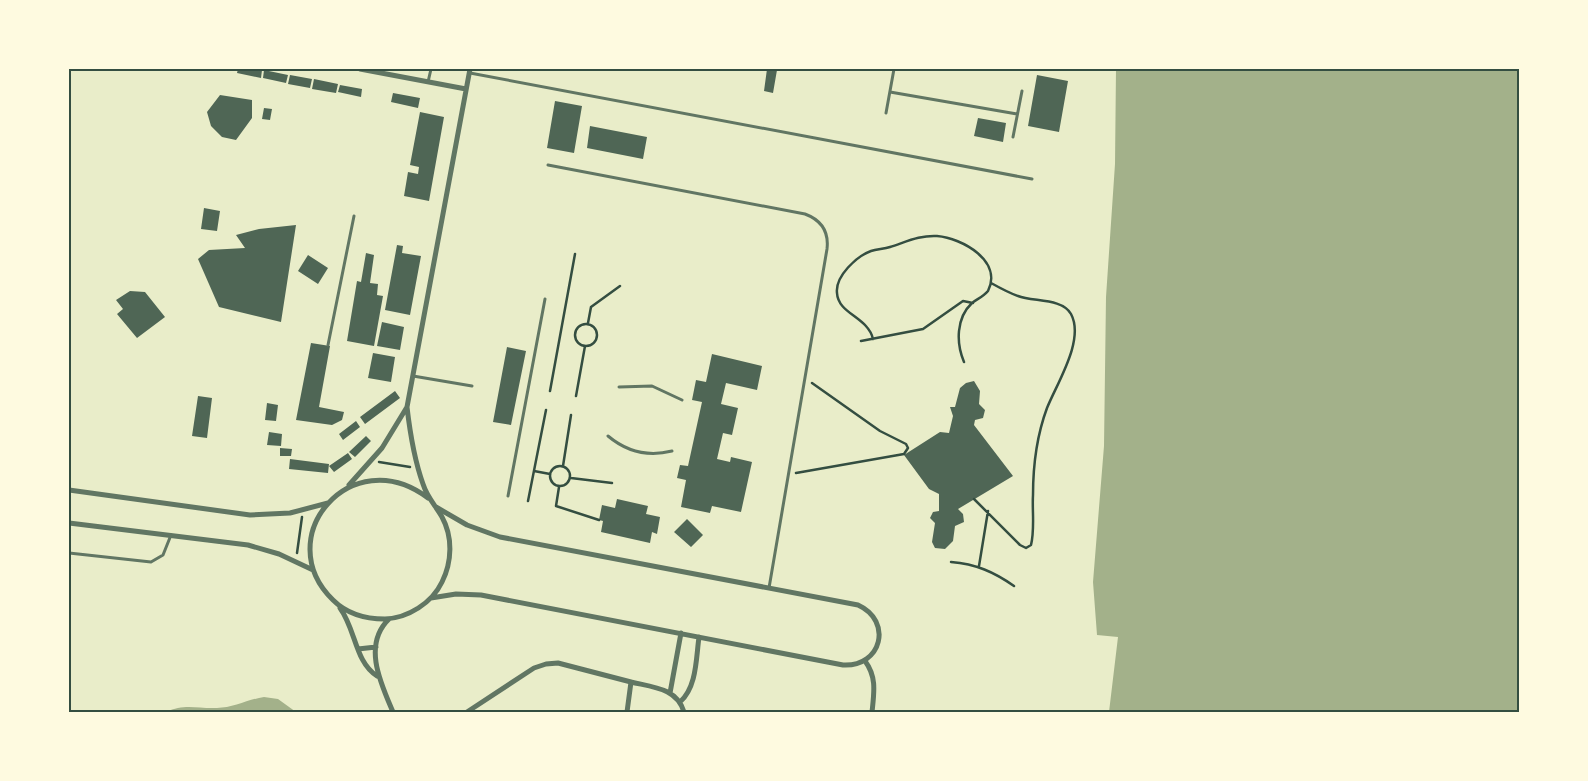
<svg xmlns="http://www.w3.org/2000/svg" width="1588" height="781" font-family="Commissioner,sans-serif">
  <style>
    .water { fill: #a3b18a }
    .building { fill: #4f6655 }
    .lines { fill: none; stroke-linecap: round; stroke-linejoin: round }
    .path { stroke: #344e41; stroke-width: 2.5 }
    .service { stroke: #617663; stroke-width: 3 }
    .minor { stroke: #617663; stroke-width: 5 }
    .neatline { fill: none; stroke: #344e41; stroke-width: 2 }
  </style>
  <rect width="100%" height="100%" fill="#e9edc9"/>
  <path class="water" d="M1116 69H1519V712H1109L1118 637 1097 635 1093 582 1104 446 1106 297 1115 164Z
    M264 697 278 699 296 712H166C185 703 198 709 217 708 233 708 249 699 264 697Z"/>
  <path class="building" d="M238 69 262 70 261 78 237 73Z
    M767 69 777 70 773 93 764 91Z
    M264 70 288 75 286 83 263 78Z
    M290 75 312 79 310 88 288 84Z
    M1037 75 1068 81 1059 132 1028 126Z
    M314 79 338 84 336 93 312 89Z
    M340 85 362 89 361 97 338 92Z
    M393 93 420 98 418 108 391 102Z
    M220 95 252 100V118L236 140 222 137 211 126 207 112Z
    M555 101 582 106 574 153 547 148Z
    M264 108 272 109 270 120 262 119Z
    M420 112 444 117 429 201 404 196 408 172 418 174 419 167 410 165Z
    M978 118 1006 123 1003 142 974 136Z
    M590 126 647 137 643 159 587 148Z
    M204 208 220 211 217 231 201 229Z
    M296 225 281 322 219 307 198 259 209 250 245 248 236 235 259 229Z
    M397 245 403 246 402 253 421 256 410 315 385 310Z
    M366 253 374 255 370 283 378 284 377 295 383 296 374 346 347 341 357 281 361 282Z
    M308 255 328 268 318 284 298 271Z
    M130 291 145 292 165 317 137 338 117 314 123 309 116 300Z
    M382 322 404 327 400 350 377 346Z
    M311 343 330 346 319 407 344 412 342 420 332 425 296 420Z
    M507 347 526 351 511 425 493 422Z
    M373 353 395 357 391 382 368 378Z
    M712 354 762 366 757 390 726 383 721 404 738 408 732 435 723 433 717 459 730 462 731 457 752 462 741 512 712 506 710 513 681 507 686 480 677 478 680 465 688 466 702 402 692 400 696 380 706 382Z
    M974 381 980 391 979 404 985 410 983 418 975 420 974 425 1013 476 958 509 963 514 964 522 955 526 953 541 945 549 935 548 932 542 935 523 930 518 933 512 939 511V494L929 489 904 455 940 432 949 433 953 416 950 407H955L960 388 966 383Z
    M395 391 400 398 365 424 360 417Z
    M198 396 212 398 207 438 192 436Z
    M267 403 278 405 276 421 265 420Z
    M356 421 360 427 343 440 339 434Z
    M269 432 282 434 281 446 267 445Z
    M366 436 371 441 355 457 349 452Z
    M280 448 292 449 291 456H280Z
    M348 453 352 459 334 472 329 466Z
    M290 459 329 464 328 473 289 469Z
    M617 499 648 506 646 514 660 517 657 534 652 532 650 543 601 532 603 521 599 520 602 505 615 508Z
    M687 519 703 535 691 547 674 532Z"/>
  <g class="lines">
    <path class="path" d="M588 323 591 307 620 286
      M575 335a11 11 0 1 1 22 0a11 11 0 1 1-22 0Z
      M873 339C868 317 838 314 837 293 835 276 857 256 871 251 877 249 884 249 890 247 906 242 920 235 937 236 962 238 1003 261 988 291 983 297 977 299 972 303 956 318 956 343 964 362
      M861 341 923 329 963 301 973 303
      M550 391 575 254
      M576 396 585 346
      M379 462 410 467
      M550 476a10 10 0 1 1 20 0a10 10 0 1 1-20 0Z
      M563 466 571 415
      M534 471 550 474
      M796 473 904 454 908 448 906 444 880 431 812 383
      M571 478 612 483
      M559 487 556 506 599 520
      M974 499 1020 545 1026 548 1031 545C1035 529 1032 511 1033 495 1033 467 1037 435 1047 408 1057 383 1085 340 1071 314 1062 298 1033 302 1018 296 1009 293 1000 288 991 283
      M528 501 546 410
      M297 553 302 517
      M951 562C976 564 994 572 1014 586
      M979 566 988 511"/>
    <path class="service" d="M470 73 1032 179
      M428 82 431 69
      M890 92 1017 114
      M69 113V114
      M886 113 894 69
      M1013 137 1022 91
      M548 165 805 214C821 220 829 232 827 249L769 588
      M328 345 354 216
      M413 376 472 386
      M619 387 652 386 682 400
      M608 436C627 452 648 457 672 451
      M508 496 545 299
      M69 553 151 562 163 555 171 535"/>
    <path class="minor" d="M360 69 466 89
      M407 407C410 433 414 459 423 484 427 497 435 505 442 517 453 537 452 562 442 582 432 603 408 618 385 619 365 619 347 614 333 600 269 538 351 440 428 498
      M349 485 382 448 407 407 470 69
      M69 490 250 515 290 513 328 503
      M69 523 248 545 279 554 313 570
      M431 598 456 594 481 595 843 665C882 667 893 621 858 605L500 537 467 525 436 507
      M340 608C356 630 355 662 377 676
      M389 619C362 645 381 684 393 712
      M358 649 376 647
      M865 661C877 677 874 693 872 712
      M670 693 681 633
      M680 702C697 687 696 658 699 637
      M467 712 534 668 546 664 558 663 631 682
      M627 712 631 682C652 687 677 688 684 712"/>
  </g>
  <rect width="1588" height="781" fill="none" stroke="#fefae0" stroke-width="140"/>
  <rect x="70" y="70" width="1448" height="641" class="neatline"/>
</svg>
